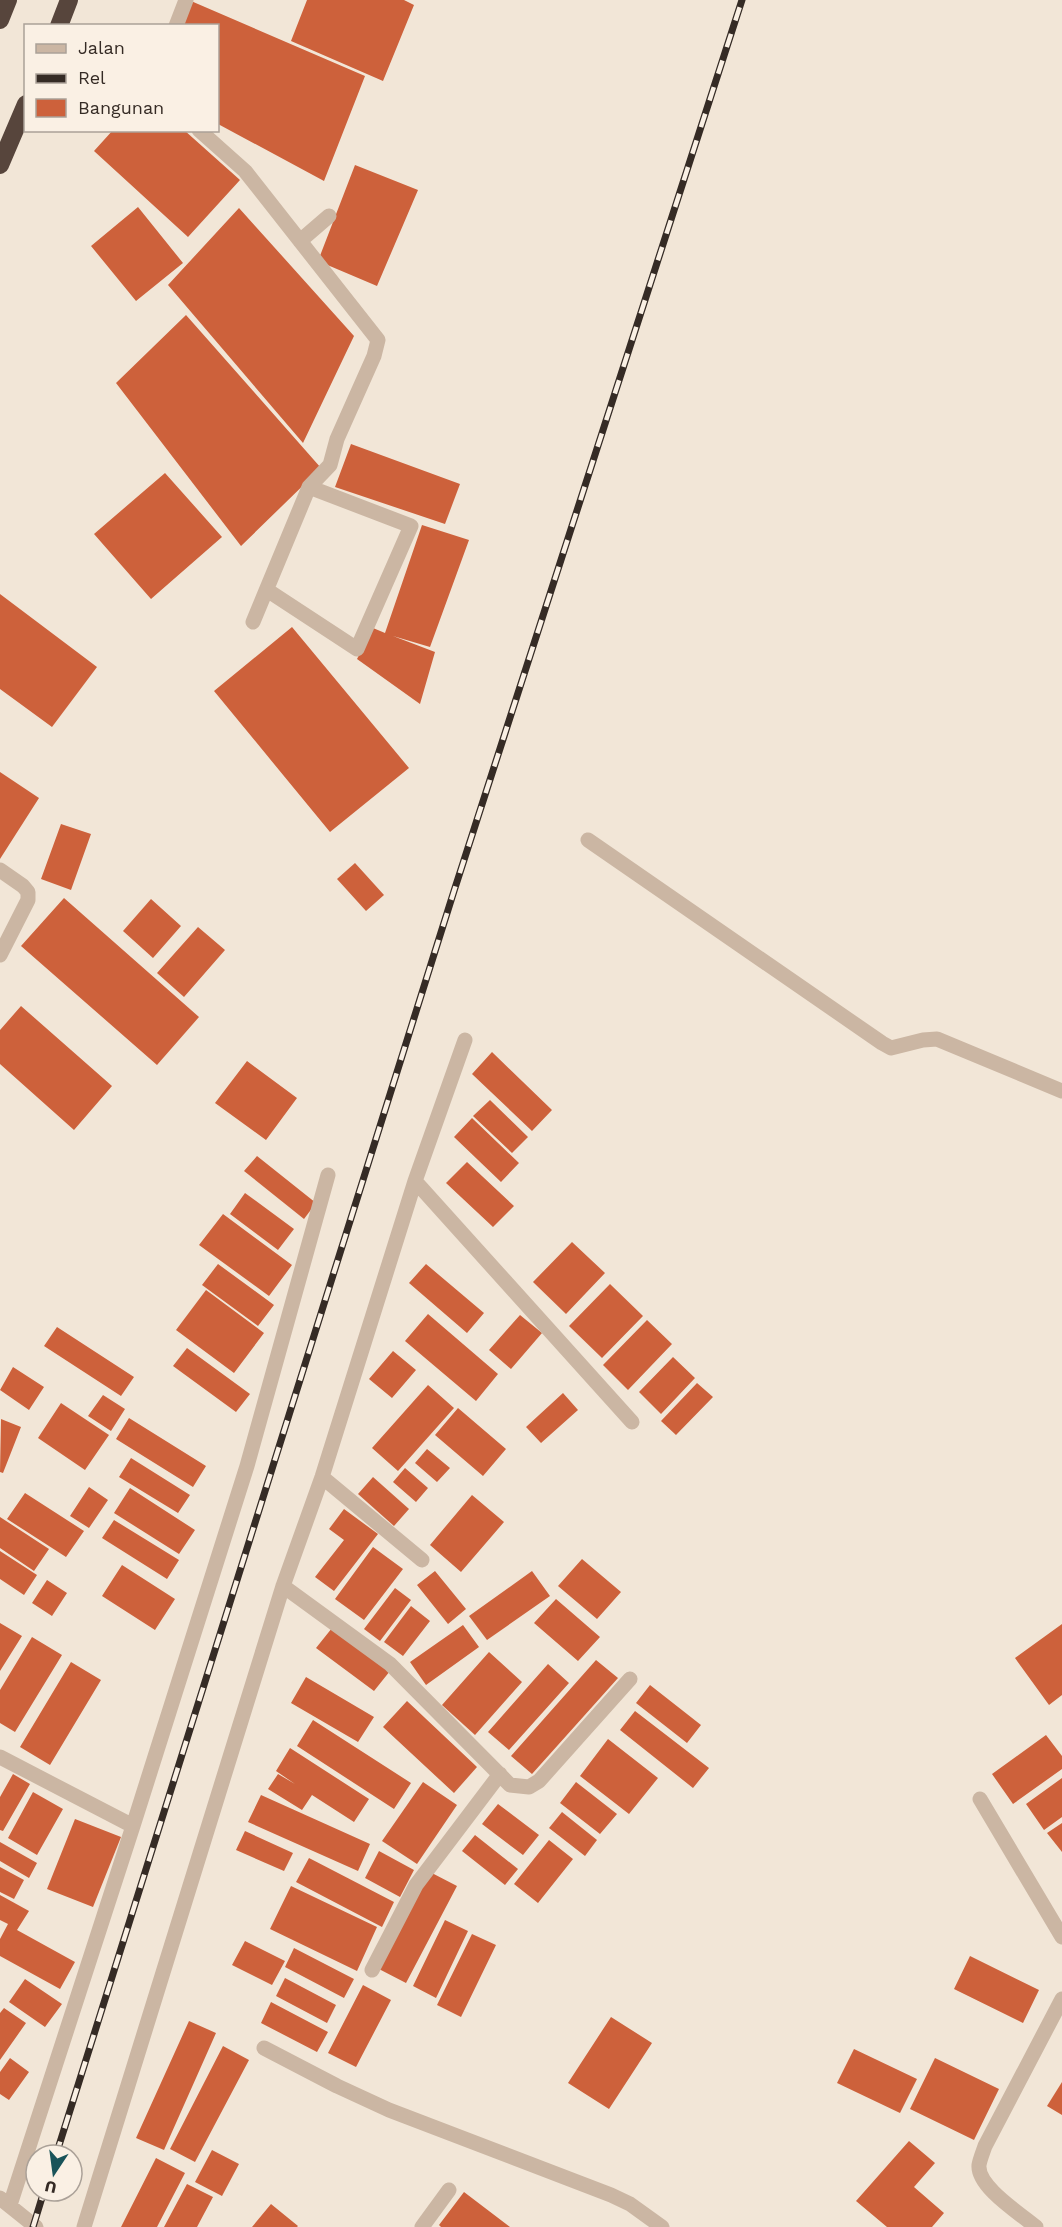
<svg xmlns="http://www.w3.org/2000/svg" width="1062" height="2227" font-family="'Work Sans',sans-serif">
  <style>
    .building { fill: #cd613b }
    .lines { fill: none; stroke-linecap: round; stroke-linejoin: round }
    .minor { stroke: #cbb6a3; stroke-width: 15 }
    .highway { stroke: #57453c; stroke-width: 18 }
    .rail-casing { stroke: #352b25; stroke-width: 7 }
    .rail { stroke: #faf0e4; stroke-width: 4.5; stroke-dasharray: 14; stroke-linecap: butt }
  </style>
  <rect width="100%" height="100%" fill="#f2e6d7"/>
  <path class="building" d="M307 0H404L414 5 383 81 291 41Z
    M191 1 365 76 324 181 218 124V26H182Z
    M113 130H184L240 180 188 237 94 151Z
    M355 165 418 190 377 286 318 261Z
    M138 207 183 263 136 301 91 246Z
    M239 208 354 336 303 443 168 285Z
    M186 315 321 468 241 546 116 383Z
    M351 444 460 484 445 524 335 487Z
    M165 473 222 537 151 599 94 534Z
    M422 525 469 540 430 647 393 636 435 652 420 704 357 659 373 628 385 633Z
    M0 594 97 667 52 727 0 689Z
    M292 627 409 768 330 832 214 691Z
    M0 772 39 798 0 859Z
    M61 824 91 834 71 890 41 879Z
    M355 863 384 895 366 911 337 879Z
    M64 898 199 1017 157 1065 21 946Z
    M151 899 181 926 153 958 123 931Z
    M198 927 225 950 184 997 157 973Z
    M21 1006 112 1086 74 1130 0 1064V1030Z
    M492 1052 552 1110 532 1131 472 1074Z
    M247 1061 297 1098 266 1140 215 1103Z
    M490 1100 528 1137 512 1153 473 1116Z
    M472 1118 519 1163 501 1182 454 1137Z
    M257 1156 316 1203 304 1219 244 1171Z
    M467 1162 514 1206 493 1227 446 1183Z
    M245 1193 294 1229 278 1250 230 1214Z
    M223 1214 292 1265 269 1296 199 1245Z
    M572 1242 605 1273 566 1314 533 1282Z
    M218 1264 274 1305 258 1326 202 1285Z
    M426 1264 484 1313 467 1333 409 1283Z
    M610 1284 643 1316 602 1358 569 1326Z
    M206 1290 264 1333 234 1373 176 1330Z
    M428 1314 498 1374 476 1401 405 1341Z
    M520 1315 542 1333 511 1369 489 1350Z
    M647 1320 672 1344 628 1390 603 1365Z
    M57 1327 134 1377 121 1396 44 1346Z
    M187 1348 250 1394 236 1412 173 1366Z
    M393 1351 416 1370 392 1398 369 1379Z
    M673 1357 695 1378 661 1414 639 1392Z
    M13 1367 44 1387 29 1410 0 1390Z
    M697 1383 713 1397 676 1435 661 1421Z
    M428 1385 454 1408 398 1471 372 1448Z
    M563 1393 578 1410 541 1443 526 1427Z
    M103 1395 125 1409 111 1431 88 1416Z
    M61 1403 109 1435 85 1470 38 1438Z
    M458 1408 506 1449 483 1476 435 1435Z
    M129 1418 206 1466 193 1487 116 1439Z
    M1 1419 21 1427 3 1473 0 1472Z
    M427 1449 450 1468 437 1482 415 1463Z
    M131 1458 190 1495 178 1513 119 1477Z
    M405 1468 428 1488 416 1502 393 1482Z
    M373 1477 409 1509 394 1526 358 1494Z
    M89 1487 108 1500 89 1528 70 1516Z
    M130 1488 195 1530 179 1554 114 1513Z
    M25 1493 84 1531 66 1557 7 1519Z
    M472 1495 504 1522 461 1572 430 1545Z
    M344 1509 378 1534 334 1591 315 1577 344 1540 329 1529Z
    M0 1517 49 1549 34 1571 0 1548Z
    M114 1520 179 1560 167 1579 102 1538Z
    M373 1547 403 1569 364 1620 335 1599Z
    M0 1551 37 1575 24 1595 0 1579Z
    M582 1559 621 1592 597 1619 558 1586Z
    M122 1565 175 1599 155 1630 102 1596Z
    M435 1571 466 1609 448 1624 417 1585Z
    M532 1571 550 1596 487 1640 469 1616Z
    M47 1580 67 1593 52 1616 32 1603Z
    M395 1588 411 1600 380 1641 364 1629Z
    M556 1599 600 1637 578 1661 534 1623Z
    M411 1606 430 1621 403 1656 384 1642Z
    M0 1623 22 1636 0 1671Z
    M1062 1624V1695L1049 1705 1015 1658Z
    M463 1625 479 1647 426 1685 410 1662Z
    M332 1628 390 1671 374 1691 316 1648Z
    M32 1637 62 1655 15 1732 0 1723V1690Z
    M489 1652 522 1682 475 1735 442 1705Z
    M596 1660 618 1678 532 1774 511 1756Z
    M71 1662 101 1680 50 1765 20 1747Z
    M548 1664 569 1683 509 1750 488 1732Z
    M306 1677 374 1717 358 1742 291 1703Z
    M650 1685 701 1725 687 1743 636 1703Z
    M407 1701 477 1767 454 1793 383 1727Z
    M635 1711 709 1768 693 1788 620 1730Z
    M313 1720 411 1783 394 1809 297 1746Z
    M1046 1735 1062 1756V1769L1013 1804 992 1774Z
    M608 1739 658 1778 629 1814 580 1776Z
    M290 1748 369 1799 354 1822 312 1795 302 1810 268 1789 278 1774 295 1784 276 1771Z
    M13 1774 30 1784 3 1831 0 1830V1797Z
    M1062 1778V1817L1044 1830 1026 1804Z
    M423 1782 457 1805 417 1864 382 1841Z
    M576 1782 617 1814 600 1834 560 1803Z
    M33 1792 63 1809 37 1855 8 1838Z
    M261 1795 370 1844 358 1871 248 1822Z
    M498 1804 539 1835 523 1855 482 1824Z
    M562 1812 597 1840 585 1856 549 1828Z
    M75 1819 121 1837 93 1907 47 1889Z
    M1062 1823V1852L1047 1833Z
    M245 1831 293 1853 284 1871 236 1850Z
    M475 1835 518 1869 505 1885 462 1851Z
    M549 1840 573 1859 538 1903 514 1884Z
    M0 1842 37 1863 29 1878 0 1861Z
    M379 1851 414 1870 400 1897 365 1878Z
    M309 1858 394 1902 382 1927 296 1882Z
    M0 1867 24 1880 14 1899 0 1892Z
    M428 1871 457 1886 406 1983 377 1968Z
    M291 1886 377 1927 357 1971 270 1929Z
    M0 1895 29 1911 17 1930 75 1962 60 1989 0 1956V1939L8 1924 0 1920Z
    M445 1920 468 1931 436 1998 413 1986Z
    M472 1934 496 1945 461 2017 437 2005Z
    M245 1941 285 1961 272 1985 232 1965Z
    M294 1948 354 1979 344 1998 285 1967Z
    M970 1956 1039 1990 1023 2023 954 1989Z
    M285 1978 336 2005 327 2023 276 1996Z
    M25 1979 62 2004 45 2027 9 2002Z
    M363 1985 391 2000 356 2067 328 2053Z
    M271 2002 328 2032 317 2052 261 2023Z
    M4 2008 26 2023 0 2060V2013Z
    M611 2017 652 2043 609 2109 568 2083Z
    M189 2021 216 2033 164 2150 136 2138Z
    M223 2046 249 2060 195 2162 170 2149Z
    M854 2049 917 2079 900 2113 837 2083Z
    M10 2058 29 2072 9 2100 0 2094V2072Z
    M935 2058 999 2089 974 2140 910 2109Z
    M1062 2082V2115L1047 2106Z
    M909 2141 935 2163 914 2187 944 2213 932 2227H887L856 2201Z
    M212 2150 239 2164 222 2196 195 2182Z
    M156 2158 185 2173 157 2227H121Z
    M187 2184 213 2197 197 2227H164Z
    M464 2192 510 2227H441L439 2225Z
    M271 2204 298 2226 297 2227H252Z"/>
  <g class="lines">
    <path class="minor" d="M176 26 186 0
      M199 130 245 171 378 340 374 356 337 439 330 465 309 487 253 622
      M300 241 329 216
      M267 590 357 649 411 526 309 487
      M588 840 882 1043 891 1048 923 1040 937 1039 1062 1091
      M0 870 23 886 28 892V900L0 955
      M415 1181 465 1040
      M322 1477 422 1560
      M283 1586 390 1664 510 1785 529 1787 539 1781 630 1679
      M0 1757 133 1826
      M980 1799 1062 1937
      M372 1970 416 1885 500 1774
      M264 2048 337 2086 389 2110 611 2195 630 2204 662 2227
      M0 2198 36 2227
      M10 2205 133 1826 247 1466 328 1175
      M84 2227 283 1586 322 1477 415 1181 632 1422
      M422 2227 449 2190
      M1036 2227C1021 2214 977 2187 979 2165 980 2159 983 2152 985 2146L1062 1999"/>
    <path class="highway" d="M0 20 8 0
      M59 26 69 0
      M0 165 26 104"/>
    <g class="rail-casing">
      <path id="rail" d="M56 2155 454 891 742 0
        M33 2227 44 2191"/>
    </g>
    <use href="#rail" class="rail"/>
  </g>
  <rect x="24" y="24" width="195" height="108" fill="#faf0e4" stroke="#aba198" stroke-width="1.5"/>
  <rect x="36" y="44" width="30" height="9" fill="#cbb6a3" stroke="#aba198" stroke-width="1.5"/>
  <text x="78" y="54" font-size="18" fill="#352b25">Jalan</text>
  <rect x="36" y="74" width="30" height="9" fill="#352b25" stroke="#aba198" stroke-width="1.5"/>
  <text x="78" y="84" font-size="18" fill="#352b25">Rel</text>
  <rect x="36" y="99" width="30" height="18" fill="#cd613b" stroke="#aba198" stroke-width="1.5"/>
  <text x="78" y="114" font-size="18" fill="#352b25">Bangunan</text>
  <g transform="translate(54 2173) rotate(193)"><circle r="28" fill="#faf0e4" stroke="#aba198" stroke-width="1.5"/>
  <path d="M0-4.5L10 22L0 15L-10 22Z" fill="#195359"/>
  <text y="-9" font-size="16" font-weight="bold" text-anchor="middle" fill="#352b25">U</text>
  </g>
</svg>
